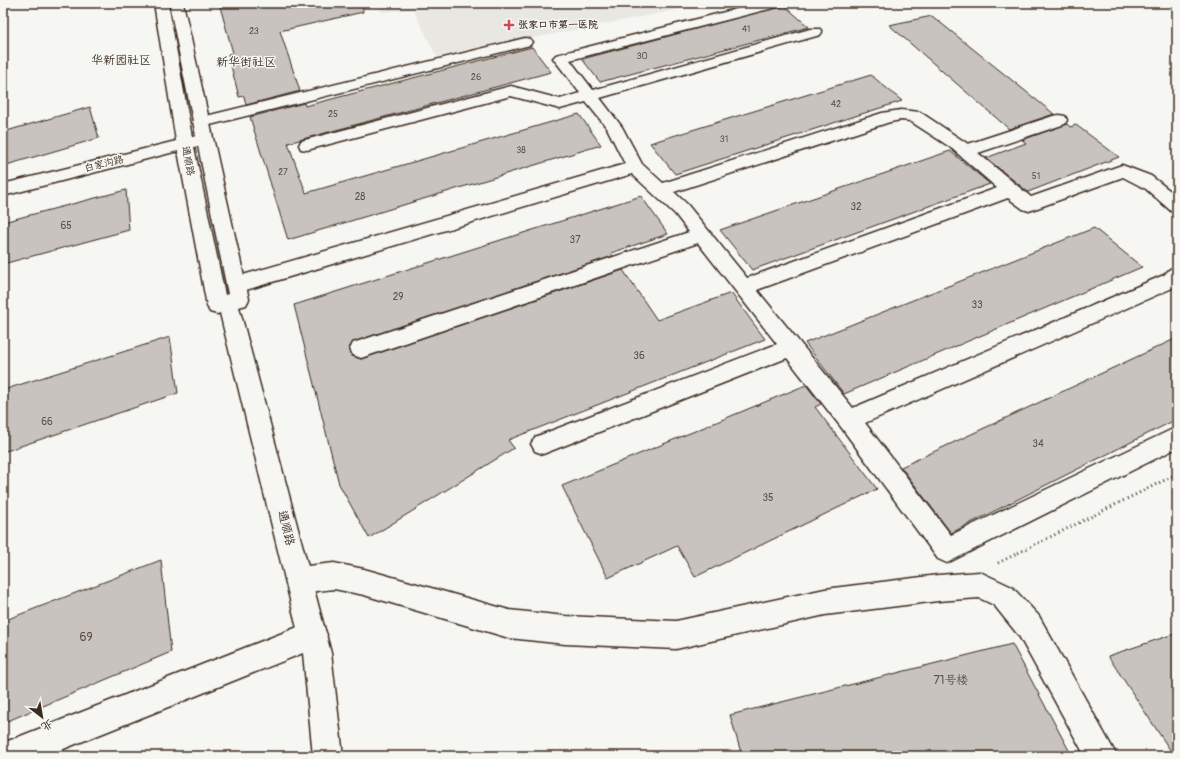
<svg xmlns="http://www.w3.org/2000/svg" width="1180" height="759" font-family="Pangolin,'LXGW WenKai TC',sans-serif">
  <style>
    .built { fill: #e8e7e2 }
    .building { fill: #c8c3be; stroke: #3b2a1e }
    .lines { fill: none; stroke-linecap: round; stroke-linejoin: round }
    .minor-casing { stroke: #3b2a1e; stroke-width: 3 }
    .tertiary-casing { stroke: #3b2a1e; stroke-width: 3 }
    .path { stroke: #3b2a1e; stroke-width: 3; stroke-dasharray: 1 3.5; stroke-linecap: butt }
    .minor { fill: #f6f6f2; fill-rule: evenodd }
    .tertiary { fill: #f6f6f2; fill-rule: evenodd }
    .poi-dot { fill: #d1495b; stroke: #f6f6f2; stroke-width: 1.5 }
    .labels { text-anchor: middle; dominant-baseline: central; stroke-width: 3; stroke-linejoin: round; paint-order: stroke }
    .far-number-label { font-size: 9px; fill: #5e5046 }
    .far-poi-label { font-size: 10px; font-weight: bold; fill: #3b2a1e; stroke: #f6f6f2; text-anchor: start }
    .far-street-label { font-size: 10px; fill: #3b2a1e; stroke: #f6f6f2 }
    .number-label { font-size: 10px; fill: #5e5046 }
    .far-quarter-label { font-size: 12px; fill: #3b2a1e; stroke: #f6f6f2 }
    .street-label { font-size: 12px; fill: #3b2a1e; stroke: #f6f6f2 }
    .near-number-label { font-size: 12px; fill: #5e5046 }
  </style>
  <rect width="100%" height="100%" fill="#f6f6f2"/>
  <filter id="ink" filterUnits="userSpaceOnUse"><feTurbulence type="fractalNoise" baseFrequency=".025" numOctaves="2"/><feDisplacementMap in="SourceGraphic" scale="8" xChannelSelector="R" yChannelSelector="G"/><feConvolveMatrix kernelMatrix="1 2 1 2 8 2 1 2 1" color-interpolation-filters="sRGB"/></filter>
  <g filter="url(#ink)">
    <path class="built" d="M378 3H711L437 57 413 9 382 12Z"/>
    <path class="building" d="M219 3H362L363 12 280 31 300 91 246 105 244 96 239 97 228 54 233 53Z
      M782 6H785L809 27 600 82 582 59Z
      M932 16 1054 114 1009 129 889 25Z
      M532 47 551 72 288 143 306 193 579 114 601 145 288 240 250 117 304 103 305 106Z
      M871 75 902 101 675 174 650 143Z
      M90 107 99 138 3 166V132Z
      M1067 124 1070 127 1076 125 1119 157 1028 192 986 158 1026 143 1022 140Z
      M950 151 990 184 752 270 720 230Z
      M126 190 129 230 3 264V222Z
      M641 196 668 234 611 253 613 256 353 342 349 348 352 356 361 359 623 270 657 320 731 293 765 339 508 440 514 448 369 538 339 484 294 305Z
      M1094 228 1142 267 844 394 805 343Z
      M170 337 178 393 3 452V390Z
      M1177 338V419L951 533 901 467Z
      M806 385 821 404 815 407 877 489 695 577 677 546 608 578 562 486Z
      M161 560 171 652 3 723V621Z
      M1177 633V756H1174L1108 656Z
      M1012 644 1072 756H742L730 715Z"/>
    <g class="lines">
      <g class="minor-casing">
        <path id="minor" d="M760 3H783L781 6 570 60 593 90 810 29H820L822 32 820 35 600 98 622 127 642 164 663 183 882 113 901 110 920 112 968 144 1053 116 1059 115 1065 116 1067 120 1065 124 978 153 1031 197 1122 165 1151 176 1177 196V213L1171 211 1146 189 1123 177 1029 211 1023 209 1008 198 757 290 853 408 1164 275 1170 269 1177 267V286L865 423 951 535 1177 427V448L947 563 938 559 841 427 787 358 543 454 535 451 531 444 535 437 777 344 698 243 361 358 353 355 350 349 353 343 689 232 675 214 632 174 236 293 229 290 226 285 229 280 236 277 625 164 607 128 586 102 560 109 511 96 307 150 301 149 299 145 301 141 511 86 560 99 580 93 553 58 556 55ZM901 120 910 121 950 147 997 188 747 278 687 204 674 192 890 122Z
          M525 38 530 39 532 42 530 45 202 127 196 126 194 122 196 118 202 117Z
          M334 563 364 569 509 610 565 616 676 621 825 589 938 575 980 572 1012 587 1039 616 1117 756H1085L1019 636 994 605 979 598 938 601 825 615 676 649 565 644 509 638 364 595 334 589 299 593 290 589 286 580 290 571 299 567Z
          M313 621 323 625 327 635 323 645 46 756H3V743Z"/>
      </g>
      <g class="tertiary-casing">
        <path id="tertiary" d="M154 3H168L192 137 196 136 169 3H183L249 299 246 305 239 307 331 653 343 756H313L303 653 220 313 217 314 210 312 207 306 178 151 3 196V184L176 141ZM198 146 228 294 225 295 194 147Z"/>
      </g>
      <path class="path" d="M998 563 1177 474"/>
      <use href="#minor" class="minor"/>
      <use href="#tertiary" class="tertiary"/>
    </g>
  </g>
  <path class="poi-dot" d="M507 19h4v4h4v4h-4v4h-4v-4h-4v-4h4z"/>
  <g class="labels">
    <g class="far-number-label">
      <text x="746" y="29">41</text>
      <text x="254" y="31">23</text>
      <text x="642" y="56">30</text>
      <text x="476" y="77">26</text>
      <text x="836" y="104">42</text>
      <text x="333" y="114">25</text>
      <text x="724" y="139">31</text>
      <text x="521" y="150">38</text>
      <text x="283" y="172">27</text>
      <text x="1036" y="176">51</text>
    </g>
    <g class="far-poi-label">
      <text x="518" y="25">张家口市第一医院</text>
    </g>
    <g class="far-street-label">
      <text transform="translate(188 161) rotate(79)">通顺路</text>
      <text transform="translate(104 164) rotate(-14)">白家沟路</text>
    </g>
    <g class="number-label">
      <text x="360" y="197">28</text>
      <text x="856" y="207">32</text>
      <text x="66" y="226">65</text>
      <text x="575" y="240">37</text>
      <text x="398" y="297">29</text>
      <text x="977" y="305">33</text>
      <text x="639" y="356">36</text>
      <text x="47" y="422">66</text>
      <text x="1038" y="444">34</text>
      <text x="768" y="498">35</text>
    </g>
    <g class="far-quarter-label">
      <text x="121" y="60">华新园社区</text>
      <text x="246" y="62">新华街社区</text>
    </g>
    <g class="street-label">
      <text transform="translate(286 528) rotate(76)">通顺路</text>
    </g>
    <g class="near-number-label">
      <text x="86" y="637">69</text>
      <text x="951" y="680">71号楼</text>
    </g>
  </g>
  <rect width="1180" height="759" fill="none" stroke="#f6f6f2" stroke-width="16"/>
  <rect x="8" y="8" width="1164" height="743" fill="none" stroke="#3b2a1e" stroke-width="1.5" filter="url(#ink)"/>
  <g transform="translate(42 717) rotate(149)" stroke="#f6f6f2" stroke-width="3" paint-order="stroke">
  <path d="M0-3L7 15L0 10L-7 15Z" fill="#3b2a1e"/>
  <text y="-6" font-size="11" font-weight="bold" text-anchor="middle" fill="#3b2a1e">北</text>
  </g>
</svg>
